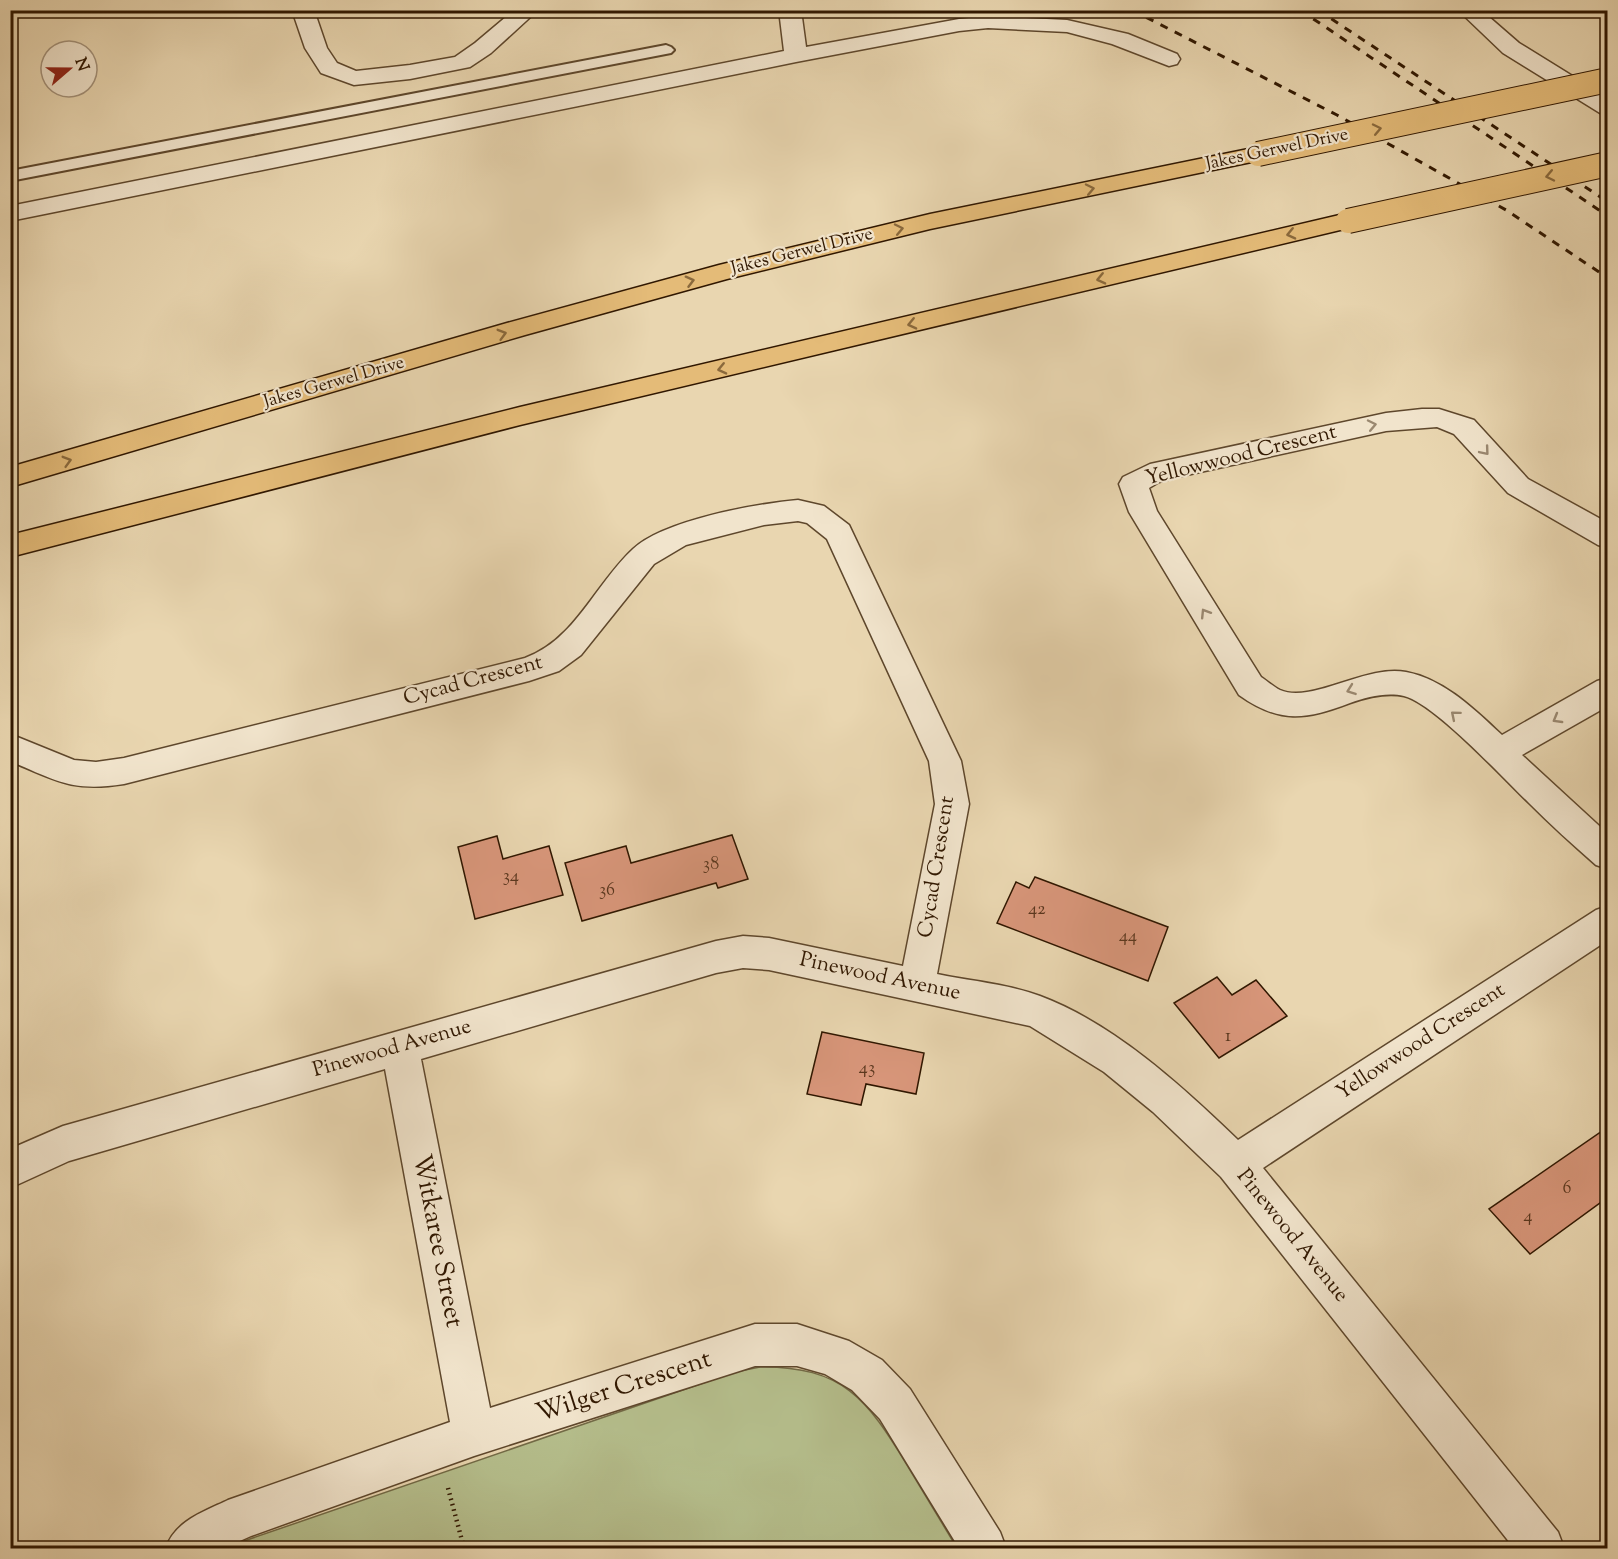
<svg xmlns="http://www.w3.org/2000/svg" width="1618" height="1559" font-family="'Sorts Mill Goudy',serif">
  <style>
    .green { fill: #b5be8c; stroke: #726a46; stroke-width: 1.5 }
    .building { fill: #d8967a; stroke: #301700; stroke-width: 1.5 }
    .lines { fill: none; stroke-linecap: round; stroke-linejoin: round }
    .service-casing { stroke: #5e472c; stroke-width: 4 }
    .minor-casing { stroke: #5e472c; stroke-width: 3 }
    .trunk-casing { stroke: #301700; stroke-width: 3 }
    .path { stroke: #301700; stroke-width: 4.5; stroke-dasharray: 1.5 4; stroke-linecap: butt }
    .service { fill: #f1e4cc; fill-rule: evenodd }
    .minor { fill: #f1e4cc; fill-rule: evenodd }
    .trunk { fill: #e4bb78; fill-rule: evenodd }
    .rail { stroke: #301700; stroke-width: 3; stroke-dasharray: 8 8; stroke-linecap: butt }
    .trunk-bridge-casing { stroke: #301700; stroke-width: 26; stroke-linecap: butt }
    .trunk-bridge { stroke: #e4bb78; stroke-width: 24 }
    .oneway { stroke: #8a693c }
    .oneway2 { stroke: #9a8870 }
    .labels { text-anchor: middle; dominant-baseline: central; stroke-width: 4.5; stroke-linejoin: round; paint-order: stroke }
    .far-street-label { font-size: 18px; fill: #301700; stroke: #f1e4cc }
    .number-label { font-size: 18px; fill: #5a371e }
    .street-label { font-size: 21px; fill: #301700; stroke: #f1e4cc }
    .near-street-label { font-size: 26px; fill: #301700; stroke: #f1e4cc }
  </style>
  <rect width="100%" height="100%" fill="#e9d6b0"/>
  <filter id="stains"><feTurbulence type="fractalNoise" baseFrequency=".00333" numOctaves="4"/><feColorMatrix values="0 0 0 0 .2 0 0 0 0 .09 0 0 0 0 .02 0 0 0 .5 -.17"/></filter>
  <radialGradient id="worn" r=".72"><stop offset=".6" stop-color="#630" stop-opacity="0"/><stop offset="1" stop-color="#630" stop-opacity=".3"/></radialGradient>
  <path class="green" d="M760 1367C843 1366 867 1399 907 1465 924 1493 941 1521 957 1548H227L244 1541 735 1372Z"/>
  <path class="building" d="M732 835 748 879 718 888 716 883 582 921 565 863 626 846 631 863Z
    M497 836 503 859 549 846 563 895 475 919 458 847Z
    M1035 877 1168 927 1148 981 997 923 1016 882 1029 888Z
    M1217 977 1232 995 1256 980 1287 1016 1219 1058 1174 1003Z
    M822 1032 924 1053 916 1094 866 1084 861 1105 807 1094Z
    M1608 1127V1197L1530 1254 1489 1209Z"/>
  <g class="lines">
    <g class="service-casing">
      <path id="service" d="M666 45 671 47 674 50 671 53 10 181V171Z"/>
    </g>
    <g class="minor-casing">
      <path id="minor" d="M292 10H314L327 48 337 63 356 71 410 65 455 57 475 43 514 10H538L491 53 470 67 410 79 354 85 321 73 305 48Z
        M779 10H801L806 47 959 19 988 16 1067 20 1128 34 1177 54 1180 59 1177 64 1169 66 1112 44 1067 32 988 28 959 31 796 62 10 221V206L784 51Z
        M1458 10H1481L1519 43 1608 98V115L1600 113 1503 53Z
        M1422 409H1439L1474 420 1528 479 1608 523V548L1598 545 1508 493 1454 434 1437 427 1386 431 1182 476 1159 482 1149 488 1157 511 1261 677C1267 681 1274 687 1280 690 1312 704 1366 664 1406 672 1444 679 1475 710 1502 735L1597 681 1608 678V706L1522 755 1608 834V869L1596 865C1573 845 1550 824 1529 803 1504 779 1434 703 1404 696 1386 692 1367 697 1350 703 1305 720 1280 724 1239 695L1129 512 1119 484 1123 477 1150 464 1386 413Z
        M798 500 824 506 849 525 961 761 969 804 937 974C970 981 1008 984 1040 996 1113 1023 1182 1086 1238 1140L1596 910 1608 906V940L1263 1168 1558 1532 1564 1548H1514L1221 1177 1153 1112 1104 1072 1030 1026 769 970 743 968 716 973 421 1059 490 1408 755 1324H797L849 1341 882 1360 910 1389 1000 1532 1006 1548H959L880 1419 852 1390 825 1374 797 1366H755L474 1456 251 1536 224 1548H166C175 1521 203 1512 228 1500L450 1422 385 1069 69 1161 10 1188V1149L63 1126 716 941 743 936 769 938 903 966 935 804 929 761 827 539 807 523 798 521 764 525 686 545 654 564 581 655 559 671 529 681 124 784C72 792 57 781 10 761V734L74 760 96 762 124 758 525 658C576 639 595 584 633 549 664 520 755 504 798 500Z"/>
    </g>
    <g class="trunk-casing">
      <path id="trunk" d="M1258 147 1266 149 1270 154 1266 159 930 229 727 279 525 335 10 487V467L507 323 719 265 930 214Z
        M1348 213 1357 216 1360 221 1357 226 520 425 10 557V535L520 407Z"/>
    </g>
    <path class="path" d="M448 1488 464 1548"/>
    <use href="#service" class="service"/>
    <use href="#minor" class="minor"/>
    <use href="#trunk" class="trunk"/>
    <path class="rail" d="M1132 10 1337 115 1506 210 1608 278
      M1300 10 1608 216
      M1318 10 1608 202"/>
    <g class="trunk-bridge-casing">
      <path id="trunk-bridge" d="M1258 154 1608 80
        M1348 221 1608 164"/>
    </g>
    <use href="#trunk-bridge" class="trunk-bridge"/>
  </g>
  <defs><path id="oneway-chevron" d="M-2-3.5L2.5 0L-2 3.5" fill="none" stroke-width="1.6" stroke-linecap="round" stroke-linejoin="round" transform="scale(1.5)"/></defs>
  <g class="oneway">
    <use href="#oneway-chevron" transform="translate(1377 129) rotate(-12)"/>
    <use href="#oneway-chevron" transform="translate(1550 176) rotate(168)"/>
    <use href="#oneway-chevron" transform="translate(1090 189) rotate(-12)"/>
    <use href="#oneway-chevron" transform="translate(899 229) rotate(-12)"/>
    <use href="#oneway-chevron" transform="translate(1291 234) rotate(167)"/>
    <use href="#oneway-chevron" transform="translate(1101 279) rotate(167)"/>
    <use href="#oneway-chevron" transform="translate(690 281) rotate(-15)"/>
    <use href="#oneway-chevron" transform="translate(912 324) rotate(167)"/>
    <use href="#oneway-chevron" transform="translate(502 334) rotate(-16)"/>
    <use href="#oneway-chevron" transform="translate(722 369) rotate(167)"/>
    <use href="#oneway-chevron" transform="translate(67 461) rotate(-16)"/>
  </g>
  <g class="oneway2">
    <use href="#oneway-chevron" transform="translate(1372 425) rotate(-12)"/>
    <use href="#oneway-chevron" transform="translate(1485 451) rotate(50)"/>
    <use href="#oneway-chevron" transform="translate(1205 613) rotate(-122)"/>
    <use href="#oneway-chevron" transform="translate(1351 690) rotate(160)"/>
    <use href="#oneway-chevron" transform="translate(1455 715) rotate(-140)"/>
    <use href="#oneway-chevron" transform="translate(1557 719) rotate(150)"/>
  </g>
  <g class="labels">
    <g class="far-street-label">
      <text transform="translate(1277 150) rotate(-12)">Jakes Gerwel Drive</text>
      <text transform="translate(802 252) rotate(-14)">Jakes Gerwel Drive</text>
      <text transform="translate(334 383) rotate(-16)">Jakes Gerwel Drive</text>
    </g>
    <g class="number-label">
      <text x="711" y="865">38</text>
      <text x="511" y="877">34</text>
      <text x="607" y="891">36</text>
      <text x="1037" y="910">42</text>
      <text x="1128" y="937">44</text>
      <text x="1228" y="1037">1</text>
      <text x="867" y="1069">43</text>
      <text x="1567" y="1189">6</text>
      <text x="1528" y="1217">4</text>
    </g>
    <g class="street-label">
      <text transform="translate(1241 456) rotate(-14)">Yellowwood Crescent</text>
      <text transform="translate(473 681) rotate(-15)">Cycad Crescent</text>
      <text transform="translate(937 867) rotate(-81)">Cycad Crescent</text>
      <text transform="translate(880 977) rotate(12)">Pinewood Avenue</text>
      <text transform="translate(1421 1042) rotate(-33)">Yellowwood Crescent</text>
      <text transform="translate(392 1049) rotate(-16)">Pinewood Avenue</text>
      <text transform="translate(1292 1236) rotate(51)">Pinewood Avenue</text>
    </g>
    <g class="near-street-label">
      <text transform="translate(437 1241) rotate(79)">Witkaree Street</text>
      <text transform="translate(624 1387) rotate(-18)">Wilger Crescent</text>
    </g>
  </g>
  <rect width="1618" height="1559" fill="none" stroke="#e9d6b0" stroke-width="36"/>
  <rect x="12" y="12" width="1594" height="1535" fill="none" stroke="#301700" stroke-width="3"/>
  <rect x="18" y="18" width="1582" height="1523" fill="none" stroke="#301700" stroke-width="1.5"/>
  <g transform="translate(69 69) rotate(70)"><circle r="28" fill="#f1e4cc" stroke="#a4927a" stroke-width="1.5"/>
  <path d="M0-4.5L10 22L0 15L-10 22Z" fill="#8f2418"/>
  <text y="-9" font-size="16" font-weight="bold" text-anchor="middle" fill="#301700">N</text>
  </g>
  <rect width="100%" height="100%" filter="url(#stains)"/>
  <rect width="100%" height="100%" fill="url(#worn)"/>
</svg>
